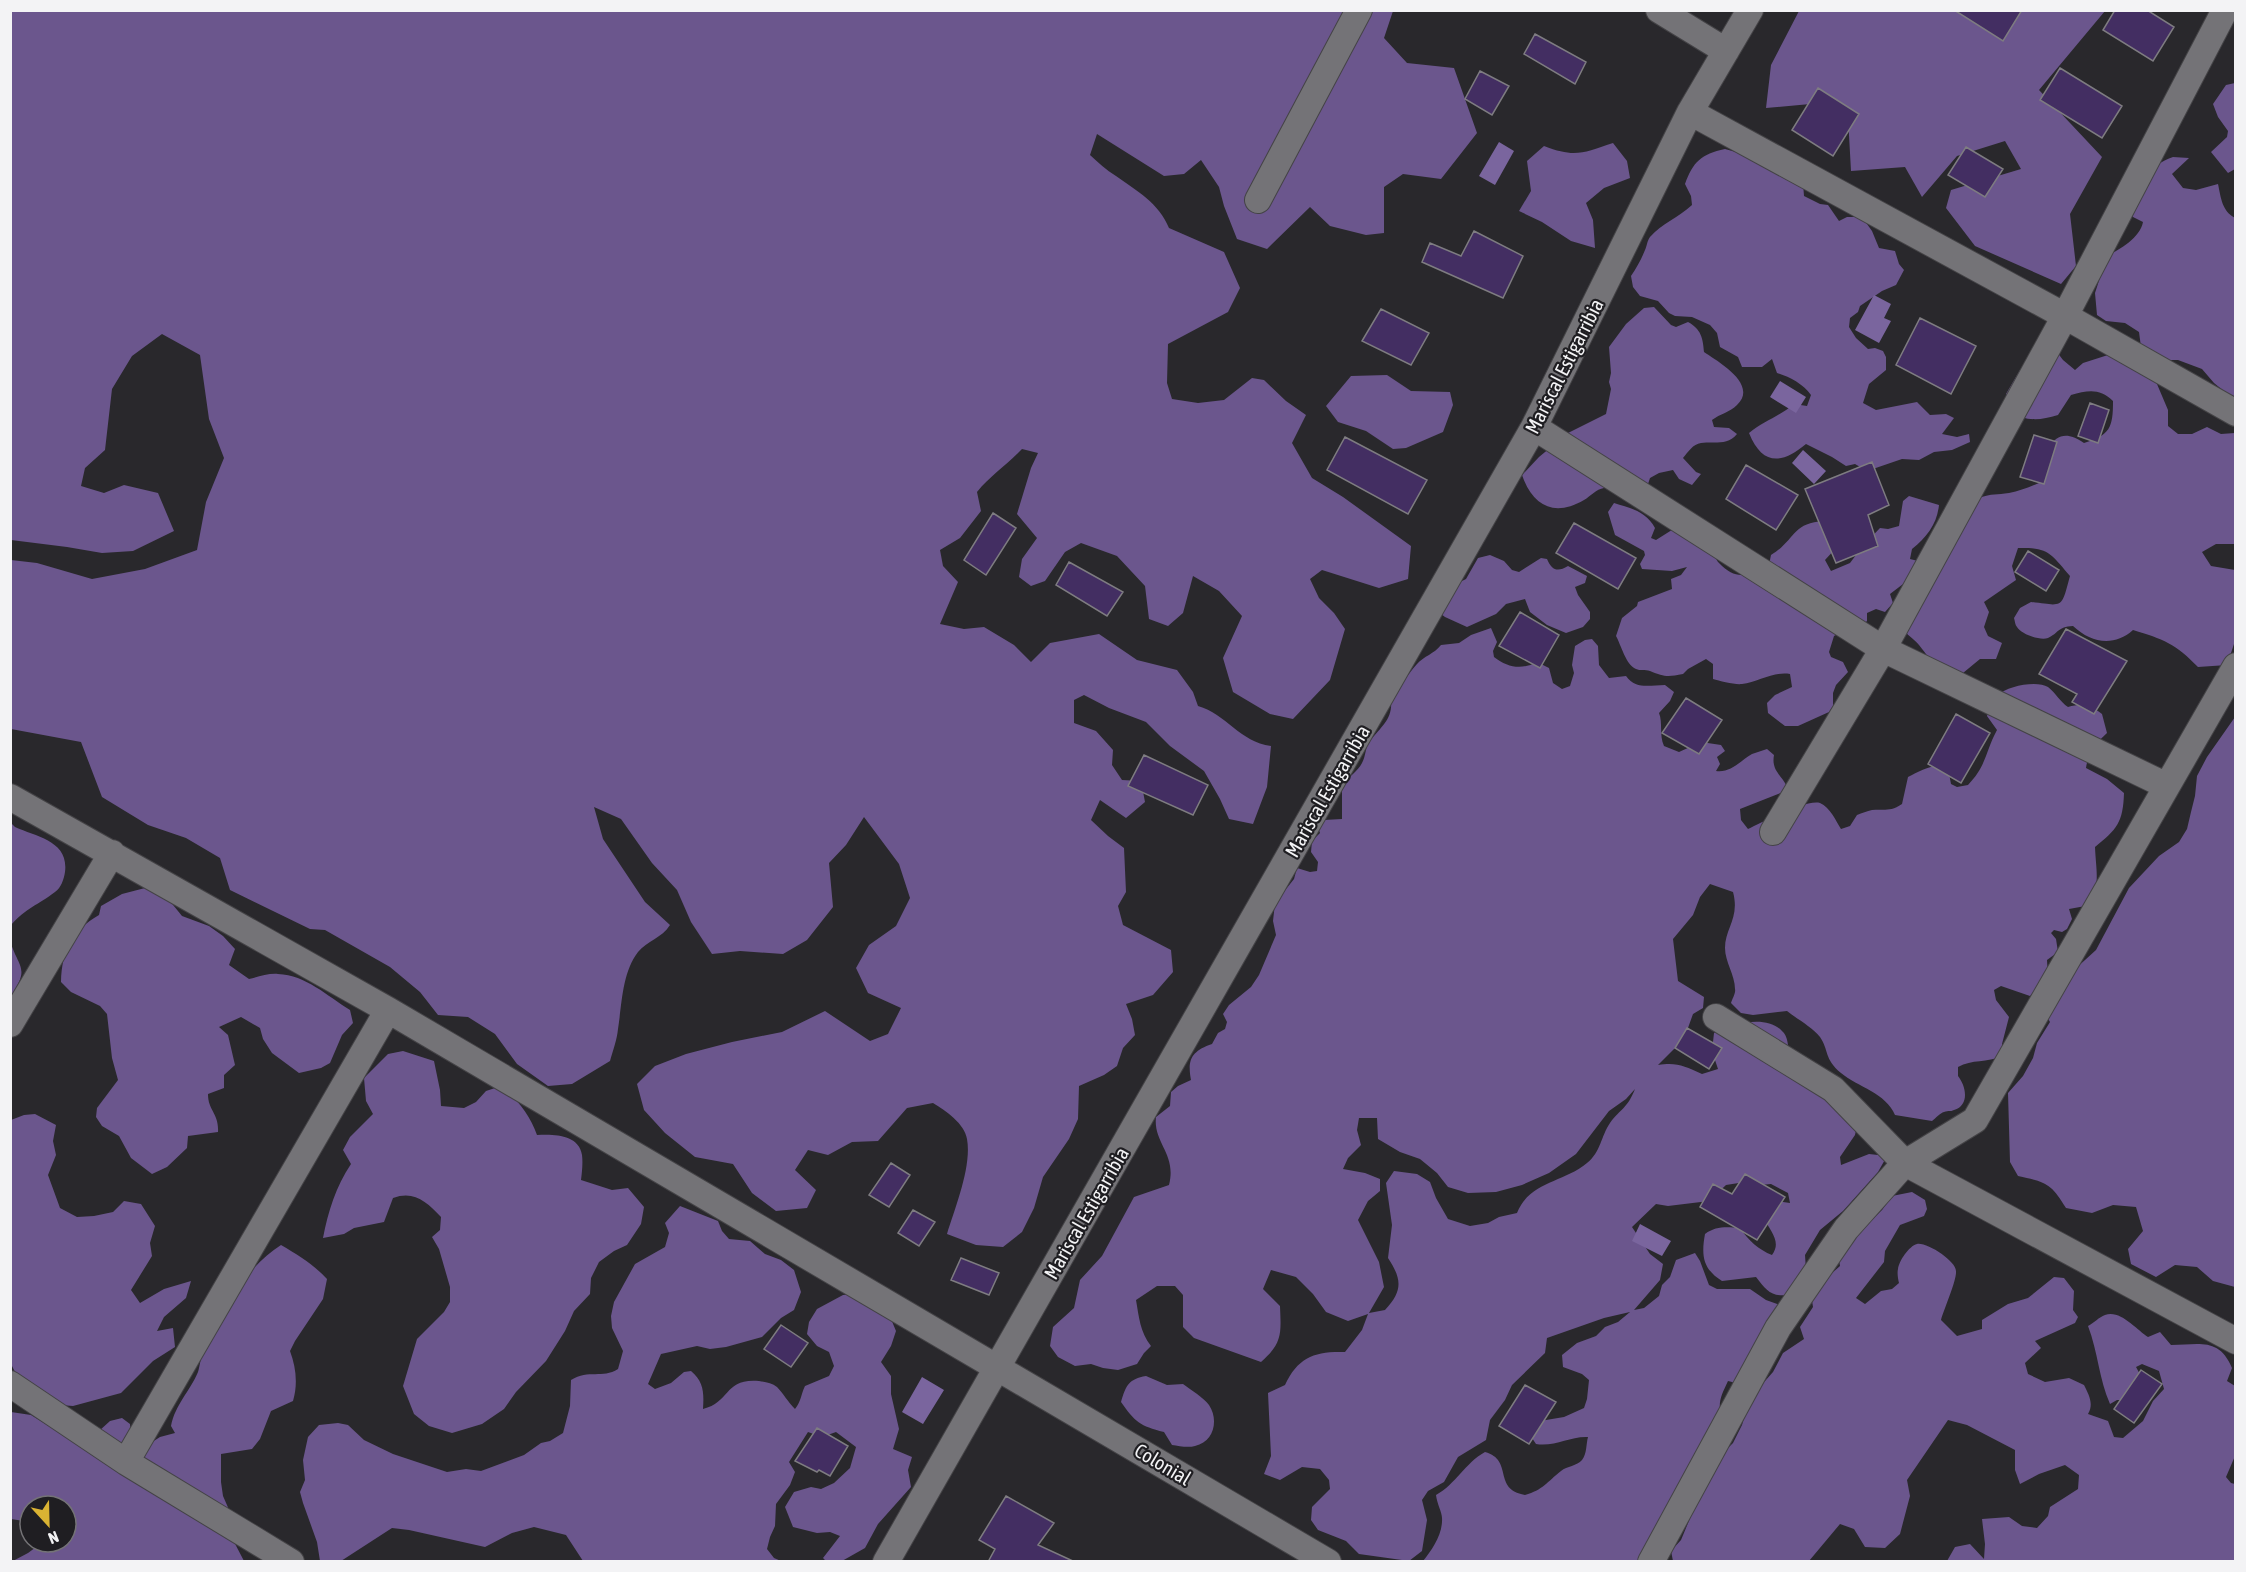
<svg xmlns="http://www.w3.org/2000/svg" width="2246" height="1572" font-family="'Asap Condensed',sans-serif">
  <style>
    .forest { fill: #6b568d; fill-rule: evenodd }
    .water { fill: #7a659e }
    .building { fill: #432e62; stroke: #7e7c81; stroke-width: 1.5 }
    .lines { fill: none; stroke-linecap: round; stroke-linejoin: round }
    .street-casing { stroke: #444346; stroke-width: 28 }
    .street { stroke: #747377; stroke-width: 26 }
    .labels { text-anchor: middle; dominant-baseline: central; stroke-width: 4.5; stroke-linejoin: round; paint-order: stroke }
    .street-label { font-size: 20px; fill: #f3f3f5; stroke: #1f1e22 }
  </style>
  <rect width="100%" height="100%" fill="#29282c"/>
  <path class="forest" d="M11 11H1393L1384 38 1407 63 1454 68 1477 133 1441 179 1403 174 1384 187V233L1366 235 1330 226 1310 207 1267 249 1237 239 1224 206 1219 187 1201 160 1184 174 1164 176 1097 134 1090 155C1098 162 1106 170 1116 176 1137 191 1159 203 1169 228L1224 252 1240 288 1228 312 1168 344 1167 383 1172 399 1198 403 1224 400 1252 378 1264 380 1286 401 1306 415 1292 443 1312 478 1343 497 1411 546 1408 579 1379 588 1322 570 1310 579 1319 598 1334 613 1345 629 1330 680 1293 719 1270 714 1233 692 1223 658 1242 616 1219 591 1193 576 1183 613 1168 626 1149 619 1145 586 1117 556 1081 543 1065 552 1045 581 1031 586 1019 577 1022 559 1037 538 1017 514 1031 468 1038 453 1022 449C1007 465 991 475 977 492L981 511 960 538 940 550 943 566 958 582 940 624 964 629 984 627 1014 645 1031 662 1050 643 1099 634 1137 660 1177 670 1193 692 1198 706C1226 714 1240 742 1271 746L1267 787 1253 824 1229 819 1220 799 1204 771 1170 746 1146 722 1109 708 1084 695 1074 700V723L1096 731 1113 750 1112 765 1122 780 1141 781 1145 802 1126 818 1100 800 1091 820 1108 836 1124 848 1126 892 1118 906 1123 925 1171 950 1173 972 1153 995 1126 1004 1132 1019 1135 1035 1123 1048 1117 1066 1104 1075 1079 1086 1078 1119 1069 1139 1043 1177 1034 1208 1022 1232 1003 1247 976 1245 947 1234C955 1208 972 1166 967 1139 965 1124 945 1110 933 1103L907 1108 878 1141 852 1142 828 1155 808 1150 795 1170 816 1190 807 1208 776 1211 752 1193 733 1164 695 1157 665 1133 644 1110 637 1084 655 1066 686 1054 732 1042 782 1032 825 1011 870 1041 888 1034 901 1008 868 993 856 968 869 945 896 926 910 898 899 864 864 817 846 845 829 863 833 907 807 940 783 954 740 951 712 954 691 922 677 890 652 863 621 819 594 807 603 839 645 902 670 925C662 938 647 941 638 952 622 973 622 1004 618 1029 617 1040 613 1050 610 1061L572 1084 548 1086 517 1064 495 1034 468 1017 438 1015 420 992 390 967 325 930 310 929 230 890 220 858 186 838 148 825 102 797 81 742 11 729V560L37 563 92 579 145 569 197 550 206 502 224 458 209 419 200 355 162 334 132 356 112 389 105 450 85 468 81 486 104 493 124 485 158 493 174 531 133 551 102 553 67 547 11 540Z
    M1799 11H2105L2039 90 2102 157 2070 214 2076 266 2061 284 1975 246 1946 208 1951 190 2021 169 2005 141 1957 156 1922 197 1905 167 1851 171 1848 117 1832 102 1766 108 1771 65Z
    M2235 83V169L2228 173 2211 152 2227 137 2228 131 2218 117 2213 104 2226 85Z
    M1613 143 1627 161 1630 178 1604 188 1586 203 1593 220 1595 248 1571 241 1542 222 1519 211 1531 191 1527 161 1544 146C1575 158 1583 153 1613 143Z
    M1725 149 1743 154 1760 162 1770 171 1803 183 1804 196 1820 204 1828 205 1839 221 1847 217H1862L1872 231 1879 248 1895 251 1899 264 1904 270 1896 285 1882 291 1860 306 1858 312 1850 318 1849 327 1856 338 1868 349 1875 348 1883 351 1886 357V370L1869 384 1863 403 1876 410 1917 402 1930 415 1946 414 1954 418 1942 434 1957 437 1969 434 1970 442 1952 450 1934 452 1919 460 1902 459 1867 471 1855 464 1846 466 1832 457 1806 444C1781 465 1762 465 1749 433 1764 421 1780 416 1794 404L1807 406 1811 395C1803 384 1790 377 1777 373L1772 359 1762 367H1742L1738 357 1720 347 1717 333 1710 325 1692 317 1675 316 1669 313 1658 301 1640 296 1633 287 1631 276C1637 267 1641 260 1645 250 1647 246 1647 241 1650 237 1662 223 1678 218 1692 205L1691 196 1685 184C1693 162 1701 154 1725 149Z
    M2173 157 2189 158 2172 174 2183 188 2196 190 2218 184C2221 198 2222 211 2235 218V400L2214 383 2202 369 2178 360H2165L2141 347 2139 332 2125 323 2106 321 2097 315 2095 293 2107 256C2120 249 2140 238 2143 222L2133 217 2130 211C2141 189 2147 165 2173 157Z
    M1654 307 1671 325 1676 327 1688 322C1701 329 1703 338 1704 352 1717 361 1759 384 1737 405 1730 412 1720 414 1712 420L1714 427 1729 428 1737 434C1727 446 1715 441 1701 443 1693 444 1688 452 1683 458L1696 472 1701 474 1692 485 1679 479 1673 470 1659 473 1650 478 1647 487C1633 488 1618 486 1604 488 1596 489 1591 496 1584 500 1555 517 1533 507 1522 475L1539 457 1568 433 1606 414 1611 389 1609 382 1611 373 1609 347 1626 324 1644 308Z
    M2054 348 2063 360 2075 370 2083 363 2108 355 2154 377 2168 410V426L2178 434H2192L2207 427 2221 434 2235 433V544H2216L2202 552 2211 566 2235 570V641L2227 665 2198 667C2176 644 2163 639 2133 630 2114 647 2091 643 2073 626 2057 627 2059 633 2048 638 2040 641 2021 634 2017 627 2015 625 2015 621 2014 618L2020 608 2031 602C2064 606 2061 609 2070 576 2051 554 2049 547 2018 548L2012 566 2016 580 1984 602 1989 612 1984 627 1988 636 2002 643 1996 659H1980L1963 673H1942C1933 664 1927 655 1919 645 1914 639 1907 635 1901 627L1964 512 1974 510 1979 498C1992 493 1997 495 2009 493 2020 491 2029 487 2039 483L2036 470C2048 448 2056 423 2084 443 2110 435 2113 428 2113 401 2100 388 2088 390 2071 395L2058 415C2039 421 2026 421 2008 412L2006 394 2020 370Z
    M1387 375 1411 391 1450 392 1453 405 1443 432 1406 448 1393 449 1366 431 1338 422 1326 406 1351 376Z
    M1909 496 1939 505C1937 524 1927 537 1912 549L1910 559 1918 561 1907 581 1890 594 1893 603 1885 612 1876 609 1867 613V621C1859 630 1845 629 1834 636L1829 652 1831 657 1843 662 1848 672 1836 685 1833 693V706L1829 712 1798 726H1785L1768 713 1767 703 1775 695 1792 687 1790 674C1774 671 1758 682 1742 684 1735 685 1720 681 1713 679V664L1706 659 1688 669 1683 674C1668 677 1664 677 1650 671 1645 669 1640 671 1636 669 1626 665 1621 645 1616 636L1622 618 1637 606 1638 602 1672 589 1671 579 1681 575 1687 567 1672 571 1642 569 1640 564 1645 555 1644 551 1615 535 1608 512 1614 503C1630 508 1646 511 1655 528L1651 538 1656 540 1675 528C1685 534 1704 542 1712 550 1715 553 1715 559 1719 563 1737 582 1749 575 1769 565L1771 555C1796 540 1791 523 1824 521L1836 548 1825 560 1831 571 1850 563 1862 547 1880 528 1888 529 1899 526 1903 501Z
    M1490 555 1504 561 1512 570 1519 572 1541 558 1547 559C1552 571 1558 572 1568 566L1587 576 1585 583 1575 587 1578 595 1590 612V619L1583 627 1566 633 1547 625 1530 612 1525 599 1506 604 1496 614 1467 627 1445 617 1437 611 1452 586 1466 579 1478 558Z
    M1491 628 1497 642 1493 651 1494 657C1508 668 1522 670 1537 662L1549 668 1553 683 1562 689 1570 686 1574 673 1572 665 1575 646 1585 640 1592 639 1598 646 1599 665 1609 678 1626 676C1636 690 1650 685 1665 685L1674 692 1670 701 1659 713C1663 723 1659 735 1664 746L1679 752 1701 742 1721 745 1725 751 1717 757 1720 764 1716 771C1731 773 1740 761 1752 754 1757 752 1762 751 1767 749L1774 755C1771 771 1782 775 1787 787L1783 792 1740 809 1741 820 1748 829C1763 822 1806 799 1820 803 1830 807 1836 821 1841 829L1850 826 1857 815C1862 813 1867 811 1872 810 1885 809 1890 812 1902 804L1908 777C1920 771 1935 762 1948 768L1951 784 1957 787 1968 785C1987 765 1985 752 1997 730L1987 716C1989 709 1992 700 1998 695 2007 686 2037 680 2048 687 2056 693 2060 702 2068 707 2083 703 2090 705 2102 714L2107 733C2096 743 2088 753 2086 768L2107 779 2124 793C2123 823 2117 829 2095 847 2096 871 2100 881 2091 905L2069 909 2072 919 2067 929 2062 932 2054 930 2051 933 2056 939 2058 952 2047 960 2048 978 2074 970 2096 950 2129 888 2159 856 2179 842 2187 829 2191 812 2195 796 2197 776 2207 757 2235 717V1287L2213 1281 2197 1267 2175 1265 2156 1277 2131 1264 2128 1249 2143 1231 2136 1207 2113 1205 2092 1213 2066 1208C2051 1183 2046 1182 2018 1176L2010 1162 2008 1093 2023 1076 2033 1058 2037 1043 2050 1022 2034 994 2037 988 2030 996 2001 986 1994 990 1996 1000 2009 1017 2002 1044V1056C1987 1063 1972 1059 1958 1067V1076C1966 1086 1970 1105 1954 1110 1950 1112 1949 1110 1944 1112 1940 1113 1936 1118 1932 1121L1895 1115C1886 1093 1858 1087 1841 1073 1824 1059 1829 1050 1820 1037 1812 1027 1797 1019 1787 1011L1753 1015 1741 1013 1731 1003C1732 999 1736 993 1735 989 1735 975 1725 962 1725 948 1725 928 1740 918 1733 892L1710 884 1700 897 1693 915 1673 939 1678 981 1704 997 1703 1008 1693 1014 1684 1039 1658 1065C1677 1062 1684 1066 1702 1074L1718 1069 1712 1051 1714 1033C1732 1024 1766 1014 1782 1031 1788 1036 1788 1046 1789 1053L1859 1116 1855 1135 1840 1157 1841 1165 1869 1154 1887 1156 1878 1172 1843 1211 1820 1230 1805 1255 1806 1270 1788 1295C1771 1297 1766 1290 1756 1277L1722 1281C1703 1269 1701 1256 1705 1234 1716 1226 1726 1227 1740 1228 1748 1240 1759 1250 1772 1255 1782 1242 1770 1231 1764 1218L1776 1201 1790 1203 1788 1193 1771 1184 1760 1185 1745 1182 1726 1185 1709 1201 1668 1206 1656 1204 1632 1227 1650 1254 1663 1264 1660 1280 1634 1310 1644 1308 1659 1296 1662 1285 1670 1277 1676 1260 1695 1253 1700 1261 1709 1285 1717 1289H1750L1766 1300 1786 1307 1736 1383 1728 1381C1721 1396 1717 1403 1722 1419L1665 1545 1638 1561H1423C1432 1550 1443 1534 1442 1518 1442 1512 1437 1504 1436 1495 1456 1484 1465 1463 1485 1452 1514 1460 1492 1489 1525 1495 1543 1490 1547 1482 1561 1471 1567 1466 1577 1466 1582 1460 1587 1454 1586 1444 1588 1437 1570 1436 1555 1447 1536 1444L1530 1435 1540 1421 1564 1417 1584 1408 1587 1399 1589 1380 1582 1374 1563 1367 1562 1355 1577 1343 1596 1336 1605 1327 1618 1322 1630 1312 1604 1318 1547 1338 1545 1353 1512 1385 1505 1400 1490 1420 1486 1440 1458 1457 1444 1482 1428 1491 1422 1500 1427 1520 1422 1551 1409 1561 1359 1554 1346 1541 1318 1530 1311 1520 1312 1507 1330 1489 1329 1480 1320 1469 1302 1467 1280 1480 1264 1474 1271 1456 1268 1393 1285 1385C1298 1357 1315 1351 1345 1352L1362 1330 1368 1314 1348 1321 1326 1312 1313 1294 1296 1277 1271 1270 1263 1289 1280 1306C1281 1333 1283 1343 1261 1362L1194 1338 1183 1327V1295L1175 1286H1157L1136 1300C1139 1317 1140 1332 1151 1346L1144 1353 1137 1364 1118 1370 1103 1368 1091 1364 1075 1366 1058 1357 1050 1346 1053 1327 1074 1308 1080 1280 1102 1256 1134 1197 1169 1185C1177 1154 1153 1143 1156 1117L1170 1106 1171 1092 1178 1086 1191 1080C1187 1059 1192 1051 1212 1044L1218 1033 1225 1029 1227 1022 1223 1014 1229 1005 1251 987 1259 975 1276 935 1273 921 1275 903 1294 879 1297 868 1310 872 1317 871 1318 862 1311 852 1312 841 1320 833 1317 825 1324 820 1342 819V784C1348 778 1358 771 1362 763 1366 756 1365 747 1370 741 1383 724 1395 718 1390 694 1403 684 1407 675 1417 664 1424 656 1434 654 1441 645L1459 643 1471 635ZM1635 1089C1627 1109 1621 1108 1610 1123 1601 1136 1601 1152 1587 1163 1563 1183 1530 1181 1517 1213L1499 1217 1488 1223 1470 1226 1448 1219 1436 1198 1430 1182 1417 1174 1394 1171 1386 1183 1392 1225 1388 1258C1401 1278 1404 1290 1385 1310L1369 1313 1384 1287 1379 1262 1358 1220 1368 1201 1380 1191V1179L1365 1173 1343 1169 1348 1158 1361 1145 1357 1130 1359 1118H1377L1378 1139 1400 1152 1420 1159 1437 1173 1448 1187 1468 1193 1496 1192 1522 1185 1549 1173 1576 1154 1609 1111 1626 1099Z
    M11 823 15 827C37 837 69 841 65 872 64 879 61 888 55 892 38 905 26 908 11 925Z
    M145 888 165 895 182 916 209 926 223 936 235 949 229 965 249 979C258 977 269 973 278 974 306 975 327 996 350 1010L353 1023 342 1035 330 1063 321 1068 299 1073 272 1053 263 1039 260 1028 241 1017 219 1027 228 1035 235 1065 224 1075V1088L208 1094C208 1111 219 1113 218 1132L188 1136 187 1148 167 1167 152 1174 131 1158 119 1136 102 1126 96 1117 97 1108 118 1080 112 1058 107 1014 100 1006 71 992 61 982C62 949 72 931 99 915L101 906 122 894Z
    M10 941C19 969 30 967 11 996Z
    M403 1051 434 1061 440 1090 441 1106 464 1108 476 1102 486 1091 501 1086C517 1099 530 1115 537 1135 553 1134 579 1134 582 1155 583 1163 582 1172 581 1180L612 1190 628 1188 644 1207 641 1224 627 1245 614 1251 599 1262 591 1278 590 1294 574 1311 565 1331 546 1361 516 1392 504 1409 482 1424 452 1433 429 1426 414 1414 403 1386 417 1339 444 1312 450 1302V1287L439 1249 432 1237 440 1230 441 1217C427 1202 414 1190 393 1198L384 1222 354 1228 344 1234 323 1238C328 1212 336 1186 351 1164L343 1150 350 1137 373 1114 366 1101 364 1078 388 1054Z
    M35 1114 56 1125 53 1141 56 1155 48 1175 60 1208 77 1217 94 1216 113 1212 124 1201 141 1204 155 1226 150 1243 152 1256 131 1290 140 1303 164 1289 191 1281 186 1298 164 1317 157 1331 173 1328 175 1347 153 1361 121 1393 73 1406 60 1405 19 1380 11 1364V1120L24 1115Z
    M1912 1192 1925 1200 1927 1209 1924 1216 1900 1225 1885 1251 1884 1262 1856 1298 1865 1304 1881 1291 1892 1289 1899 1283C1898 1279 1897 1273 1898 1269 1899 1261 1909 1246 1917 1244 1927 1242 1956 1261 1956 1271 1957 1280 1944 1309 1941 1320L1957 1336 1982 1329V1320L2008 1304 2028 1298 2054 1277 2064 1278 2074 1291 2073 1310 2078 1317 2075 1323 2035 1341 2041 1348 2025 1363 2028 1374 2045 1382 2069 1378 2084 1385C2089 1395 2094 1404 2088 1414L2108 1421 2114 1437 2123 1438 2143 1421 2153 1401 2164 1389 2159 1371 2142 1364 2136 1367 2142 1378 2126 1400H2117L2110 1404C2099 1379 2098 1352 2088 1326 2094 1323 2099 1317 2105 1315 2120 1309 2137 1330 2148 1337L2160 1332 2171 1345C2199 1345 2219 1337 2232 1368L2227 1381 2235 1386V1456L2226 1477 2231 1483 2235 1484V1561H1947L1955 1547 1970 1544 1984 1559 1985 1544 1982 1519 2009 1517 2022 1526 2037 1528 2048 1516 2050 1507 2078 1489 2079 1475 2065 1465 2039 1474 2020 1484 2015 1470V1450L1967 1425 1948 1420 1907 1480 1910 1496 1900 1534 1885 1548 1865 1547 1854 1529 1840 1524 1809 1561H1673L1671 1551 1681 1540 1713 1463 1733 1443 1742 1425 1750 1398 1773 1372 1783 1353 1804 1339 1800 1327 1813 1307 1811 1294 1822 1282 1840 1266 1838 1253 1882 1210 1892 1196Z
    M680 1206 718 1221 722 1231 729 1239 750 1241 765 1254 781 1260 794 1270 801 1292 794 1310 781 1318 762 1337 726 1347 710 1349 697 1346 661 1354 648 1384 655 1389 671 1383 684 1372 691 1371C704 1382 704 1393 703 1409 731 1402 724 1378 759 1381 765 1382 772 1383 777 1387 783 1393 788 1402 795 1409 801 1402 801 1394 805 1386L829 1376 834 1366 829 1352 817 1346 807 1334 809 1322 817 1309 843 1295 854 1294 891 1319 896 1331 891 1346 881 1362 891 1376V1394L899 1429 893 1449 912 1457 908 1470 911 1487 878 1524 865 1548 842 1561H826L823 1558 840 1536 830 1532 817 1533 793 1527 785 1507 794 1492 811 1487 821 1489 834 1483 850 1468 856 1447 836 1432 822 1437 808 1432 789 1462 795 1472 790 1485 776 1504 775 1526 770 1537 767 1549 774 1558 781 1561H583L566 1535 534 1527 512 1533 485 1547 409 1530 392 1528 341 1561H320L317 1542 303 1503 300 1492 305 1480 303 1460 308 1437 319 1425 338 1423 348 1425 364 1440 393 1454 447 1472 466 1469 481 1471 524 1455 541 1443 550 1441 563 1433 570 1406 571 1380C589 1369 602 1379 618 1369L623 1351 612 1328 611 1316 614 1302 635 1264 665 1247 669 1233 665 1223Z
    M281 1245C298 1255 313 1264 327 1279L323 1299 295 1341 290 1351C296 1367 298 1384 293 1401L271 1411 260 1439 252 1449 221 1454V1482L223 1496 230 1512 232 1538 244 1561 11 1562 28 1553 43 1542H66V1506H30V1522L11 1519V1412L31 1415 70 1439 99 1431 110 1421 122 1418 130 1424 131 1436 146 1446 160 1437 175 1433 171 1426C175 1405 190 1391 198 1372 200 1366 200 1359 203 1354 218 1314 244 1269 281 1245Z
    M1146 1376 1167 1385 1183 1384C1191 1390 1203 1397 1209 1405 1219 1420 1214 1442 1195 1446 1188 1448 1179 1446 1172 1445L1164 1432C1140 1426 1135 1422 1121 1402 1126 1385 1129 1379 1146 1376Z"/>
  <path class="water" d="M1499 142 1514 151 1495 185 1479 176Z
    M1874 295 1891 304 1884 318 1891 321 1879 343 1855 330Z
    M1780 381 1806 397 1796 413 1770 397Z
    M1803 450 1826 471 1814 484 1792 463Z
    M1640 1224 1671 1241 1662 1256 1632 1241Z
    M922 1377 944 1390 923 1424 902 1412Z"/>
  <path class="building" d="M1954 10H2022L2003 41Z
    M2115 10H2147L2174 27 2153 61 2103 30Z
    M1535 34 1586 62 1575 84 1524 54Z
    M2060 68 2122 106 2102 138 2040 100Z
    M1480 71 1509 86 1492 115 1465 99Z
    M1818 88 1859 114 1833 156 1792 130Z
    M1966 147 2003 169 1985 197 1948 175Z
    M1474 231 1523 256 1503 298 1422 262 1430 243 1461 256Z
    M1381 309 1429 333 1411 365 1362 341Z
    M1920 318 1976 346 1951 394 1896 365Z
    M2090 403 2109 410 2098 443 2078 436Z
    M2034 435 2057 442 2044 484 2020 477Z
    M1345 437 1427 480 1408 514 1327 470Z
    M1872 462 1889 505 1868 515 1878 546 1836 563 1805 489Z
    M1746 465 1798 495 1776 530 1726 499Z
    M993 513 1016 528 986 575 964 560Z
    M1574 523 1636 558 1618 589 1556 553Z
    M2028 551 2059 570 2046 591 2015 572Z
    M1069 562 1123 592 1107 616 1056 585Z
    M1520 612 1559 635 1540 668 1499 646Z
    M2066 629 2127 661 2094 714 2072 702 2077 694 2039 674Z
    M1686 698 1722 720 1699 754 1662 733Z
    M1956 714 1990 733 1961 783 1928 764Z
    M1144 755 1208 785 1193 815 1128 786Z
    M1687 1028 1722 1048 1709 1069 1675 1048Z
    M891 1163 910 1175 889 1207 869 1195Z
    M1745 1174 1785 1197 1757 1240 1700 1207 1713 1184 1732 1194Z
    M913 1210 935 1222 919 1246 898 1233Z
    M961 1258 999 1273 989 1295 951 1280Z
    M781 1325 808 1343 791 1367 764 1349Z
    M2141 1370 2162 1384 2134 1423 2114 1409Z
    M1525 1385 1556 1402 1529 1444 1499 1426Z
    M817 1428 848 1446 830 1476 819 1470 817 1472 795 1461Z
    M1006 1496 1054 1523 1038 1545 1075 1562H988L995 1549 979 1540Z"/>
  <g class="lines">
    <g class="street-casing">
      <path id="street" d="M1659 10 1726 51
        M1690 112 2065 316 2236 413
        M1258 200 1359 10
        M1534 427 1883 649 2167 786
        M10 797 388 1010 1328 1562
        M1773 832 1883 649 2065 316 2225 10
        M1716 1017 1833 1089 1905 1163 2236 1341
        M10 1024 112 853
        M10 1384 126 1462 291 1562
        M126 1462 388 1010
        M886 1562 1534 427 1690 112 1750 10
        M1651 1562 1778 1328 1846 1229 1905 1163 1975 1120 2236 666"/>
    </g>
    <use href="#street" class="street"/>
  </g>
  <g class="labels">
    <g class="street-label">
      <text transform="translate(1564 366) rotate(-63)">Mariscal Estigarribia</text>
      <text transform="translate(1327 791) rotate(-60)">Mariscal Estigarribia</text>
      <text transform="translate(1086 1213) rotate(-60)">Mariscal Estigarribia</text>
      <text transform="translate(1163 1464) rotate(31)">Colonial</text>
    </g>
  </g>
  <rect width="2246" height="1572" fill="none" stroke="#f3f3f5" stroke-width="24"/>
  <g transform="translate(48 1524) rotate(158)"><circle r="28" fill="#1f1e22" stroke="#747376" stroke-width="1.5"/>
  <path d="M0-4.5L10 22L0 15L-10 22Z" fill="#dab333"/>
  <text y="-9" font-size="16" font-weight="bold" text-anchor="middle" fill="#f3f3f5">N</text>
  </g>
</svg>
